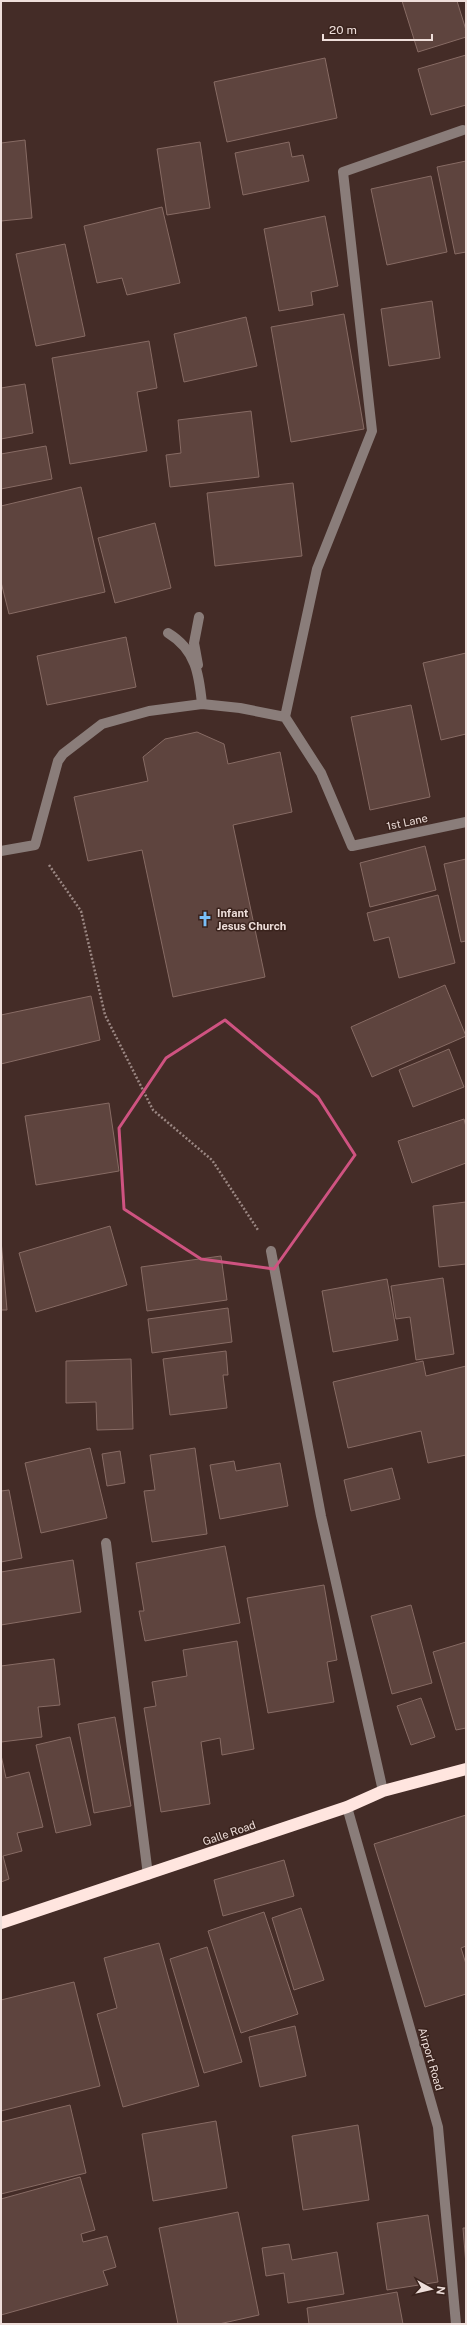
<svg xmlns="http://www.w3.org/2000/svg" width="467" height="2325" font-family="'Public Sans',sans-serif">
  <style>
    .building { fill: #5e443e; stroke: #876b64 }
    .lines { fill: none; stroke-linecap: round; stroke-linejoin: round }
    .path { stroke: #9b8783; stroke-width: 2.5; stroke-dasharray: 2 2; stroke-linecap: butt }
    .minor { stroke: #8a7d7a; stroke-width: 10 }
    .highway { stroke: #ffe5df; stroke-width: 12 }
    .marked { fill: none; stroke: #cf5381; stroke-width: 3; stroke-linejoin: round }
    .labels { text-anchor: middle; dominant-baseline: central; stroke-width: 3; stroke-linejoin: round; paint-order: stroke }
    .street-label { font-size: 11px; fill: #eededa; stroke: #3a231d }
    .poi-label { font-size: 11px; font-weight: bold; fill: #eededa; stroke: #3a231d; text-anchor: start }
  </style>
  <rect width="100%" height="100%" fill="#442c27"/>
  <path class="building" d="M402 1H457L466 30V37L418 52Z
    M466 55V105L431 115 418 69Z
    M325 58 337 118 227 142 214 82Z
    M25 140 32 218 1 221V143Z
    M200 142 210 208 167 215 157 149Z
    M289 142 292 157 303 155 309 181 243 195 235 153Z
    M466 161V252L455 254 437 167Z
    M431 176 447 252 387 265 371 189Z
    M162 207 180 283 127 295 122 278 97 283 84 226Z
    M325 216 338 286 311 292 313 305 279 311 264 229Z
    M65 244 85 336 36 346 16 254Z
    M432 301 440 358 389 366 381 309Z
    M344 314 364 429 291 442 271 327Z
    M246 317 257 366 184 382 174 334Z
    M149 341 157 388 137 392 147 451 70 464 52 358Z
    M25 384 33 433 1 439V388Z
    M251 411 259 477 170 487 166 455 181 453 178 420Z
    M46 446 52 479 1 489V454Z
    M293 483 302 556 215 566 207 493Z
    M81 487 105 592 9 614 1 582V506Z
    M155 523 171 588 115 603 98 538Z
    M126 637 136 687 47 705 37 656Z
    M466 653V734L441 740 423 663Z
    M411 705 430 797 370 810 351 717Z
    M197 732 224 744 228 764 280 752 292 812 233 825 265 977 173 997 142 850 88 861 74 797 148 781 143 757 165 739Z
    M425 846 436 890 370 907 360 863Z
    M466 859V941L461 942 444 864Z
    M438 895 455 963 399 978 389 937 374 941 367 913Z
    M445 985 466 1036 372 1077 351 1027Z
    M91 996 100 1040 1 1064V1015Z
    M449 1049 464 1087 413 1107 399 1070Z
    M109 1103 119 1171 36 1185 25 1116Z
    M464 1119 466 1127V1163L412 1183 398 1141Z
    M466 1202V1264L439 1267 433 1206Z
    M110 1226 127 1285 36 1312 19 1253Z
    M1 1240 7 1310H1Z
    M221 1256 227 1300 147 1311 141 1267Z
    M443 1278 454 1354 416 1360 410 1317 396 1319 391 1286Z
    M387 1279 398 1340 333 1352 322 1291Z
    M228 1308 232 1342 152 1353 148 1319Z
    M226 1351 228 1375H223L227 1408 170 1415 163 1359Z
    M131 1359 133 1429 97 1430 96 1402 66 1403V1361Z
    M423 1361 426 1376 466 1366V1455L428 1463 421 1431 348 1448 333 1382Z
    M90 1448 107 1518 41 1533 25 1463Z
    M195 1448 207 1534 152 1542 144 1491 155 1490 150 1455Z
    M120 1451 125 1483 107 1486 102 1454Z
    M234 1461 236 1471 280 1463 288 1506 220 1519 210 1465Z
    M392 1468 400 1499 351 1511 344 1480Z
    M9 1490 22 1558 1 1562V1491Z
    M225 1546 240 1623 145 1641 139 1611H144L136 1563Z
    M73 1560 81 1612 1 1625V1572Z
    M324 1585 337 1660 327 1662 334 1702 268 1713 247 1598Z
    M411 1605 432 1683 392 1694 371 1616Z
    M237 1641 254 1749 222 1755 220 1738 201 1742 210 1804 161 1812 144 1708 156 1706 152 1682 187 1676 183 1650Z
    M466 1642V1728L456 1730 433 1652Z
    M54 1659 60 1705 38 1707 42 1737 1 1742V1666Z
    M421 1698 435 1737 411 1745 397 1706Z
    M115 1717 131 1806 94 1813 78 1724Z
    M70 1737 91 1825 56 1833 36 1745Z
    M1 1755 6 1778 29 1772 43 1827 17 1833 22 1851 3 1856 9 1879 1 1882Z
    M466 1815V1946L461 1948 466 1964V1994L425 2007 374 1844Z
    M284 1860 294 1896 223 1916 214 1880Z
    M301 1908 324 1980 294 1990 272 1918Z
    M264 1912 298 2014 241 2033 208 1931Z
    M159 1943 199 2086 123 2107 97 2014 117 2008 104 1958Z
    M207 1947 242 2062 204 2073 170 1959Z
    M74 1982 100 2086 1 2111V2000Z
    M295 2026 306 2076 260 2087 249 2037Z
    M70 2105 86 2173 1 2194V2122Z
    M216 2121 227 2188 153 2201 142 2134Z
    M358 2125 369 2200 303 2210 292 2136Z
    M80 2177 95 2230 81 2234 83 2242 107 2236 116 2267 103 2271 108 2285 1 2315V2199Z
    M238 2212 259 2315 219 2324H178L159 2228Z
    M428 2215 438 2282 387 2290 377 2223Z
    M463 2228H466V2265Z
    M289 2244 292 2260 337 2252 344 2294 288 2303 284 2273 266 2276 262 2248Z
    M397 2292 403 2324H309L307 2308Z"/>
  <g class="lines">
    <path class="path" d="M49 865 81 911 105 1015 153 1110 212 1160 258 1230"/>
    <path class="minor" d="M168 633C196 650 199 674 202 704
      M198 665 194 643 199 617
      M285 717 317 569 372 431 343 172 463 130
      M1 851 35 845 58 761 63 754 102 724 149 711 202 704 240 708 285 717 321 773 352 846 466 822
      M271 1251 321 1516 383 1791
      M106 1543 148 1875
      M347 1807 438 2127 456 2324"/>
    <path class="highway" d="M1 1923 347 1807 383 1791 466 1769"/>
  </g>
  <path class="marked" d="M225 1020 318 1097 355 1155 274 1269 201 1259 124 1209 119 1128 166 1058Z"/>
  <defs>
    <g id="church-bare" transform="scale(1.2)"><path d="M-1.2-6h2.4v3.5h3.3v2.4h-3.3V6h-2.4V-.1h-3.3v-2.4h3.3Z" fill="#79bff8" stroke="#3a231d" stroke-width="2.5" paint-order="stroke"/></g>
  </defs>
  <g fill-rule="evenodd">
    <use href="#church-bare" x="205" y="919"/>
  </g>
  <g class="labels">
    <g class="street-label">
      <text transform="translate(407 822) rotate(-12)">1st Lane</text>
      <text transform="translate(229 1833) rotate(-19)">Galle Road</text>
      <text transform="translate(431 2059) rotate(74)">Airport Road</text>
    </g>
    <g class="poi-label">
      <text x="217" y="913">Infant<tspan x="217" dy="13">Jesus Church</tspan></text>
    </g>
  </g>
  <rect width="467" height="2325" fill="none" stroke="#eededa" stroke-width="4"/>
  <g transform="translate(431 2289) rotate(98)" stroke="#3a231d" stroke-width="3" paint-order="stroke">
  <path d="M0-3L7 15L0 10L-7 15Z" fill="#eededa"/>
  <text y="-6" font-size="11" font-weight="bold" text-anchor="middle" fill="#eededa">N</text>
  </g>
  <path d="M323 34v6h109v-6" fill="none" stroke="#eededa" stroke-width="2"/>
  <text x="329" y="34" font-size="12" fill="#eededa" stroke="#3a231d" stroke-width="3" paint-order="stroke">20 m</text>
</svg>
